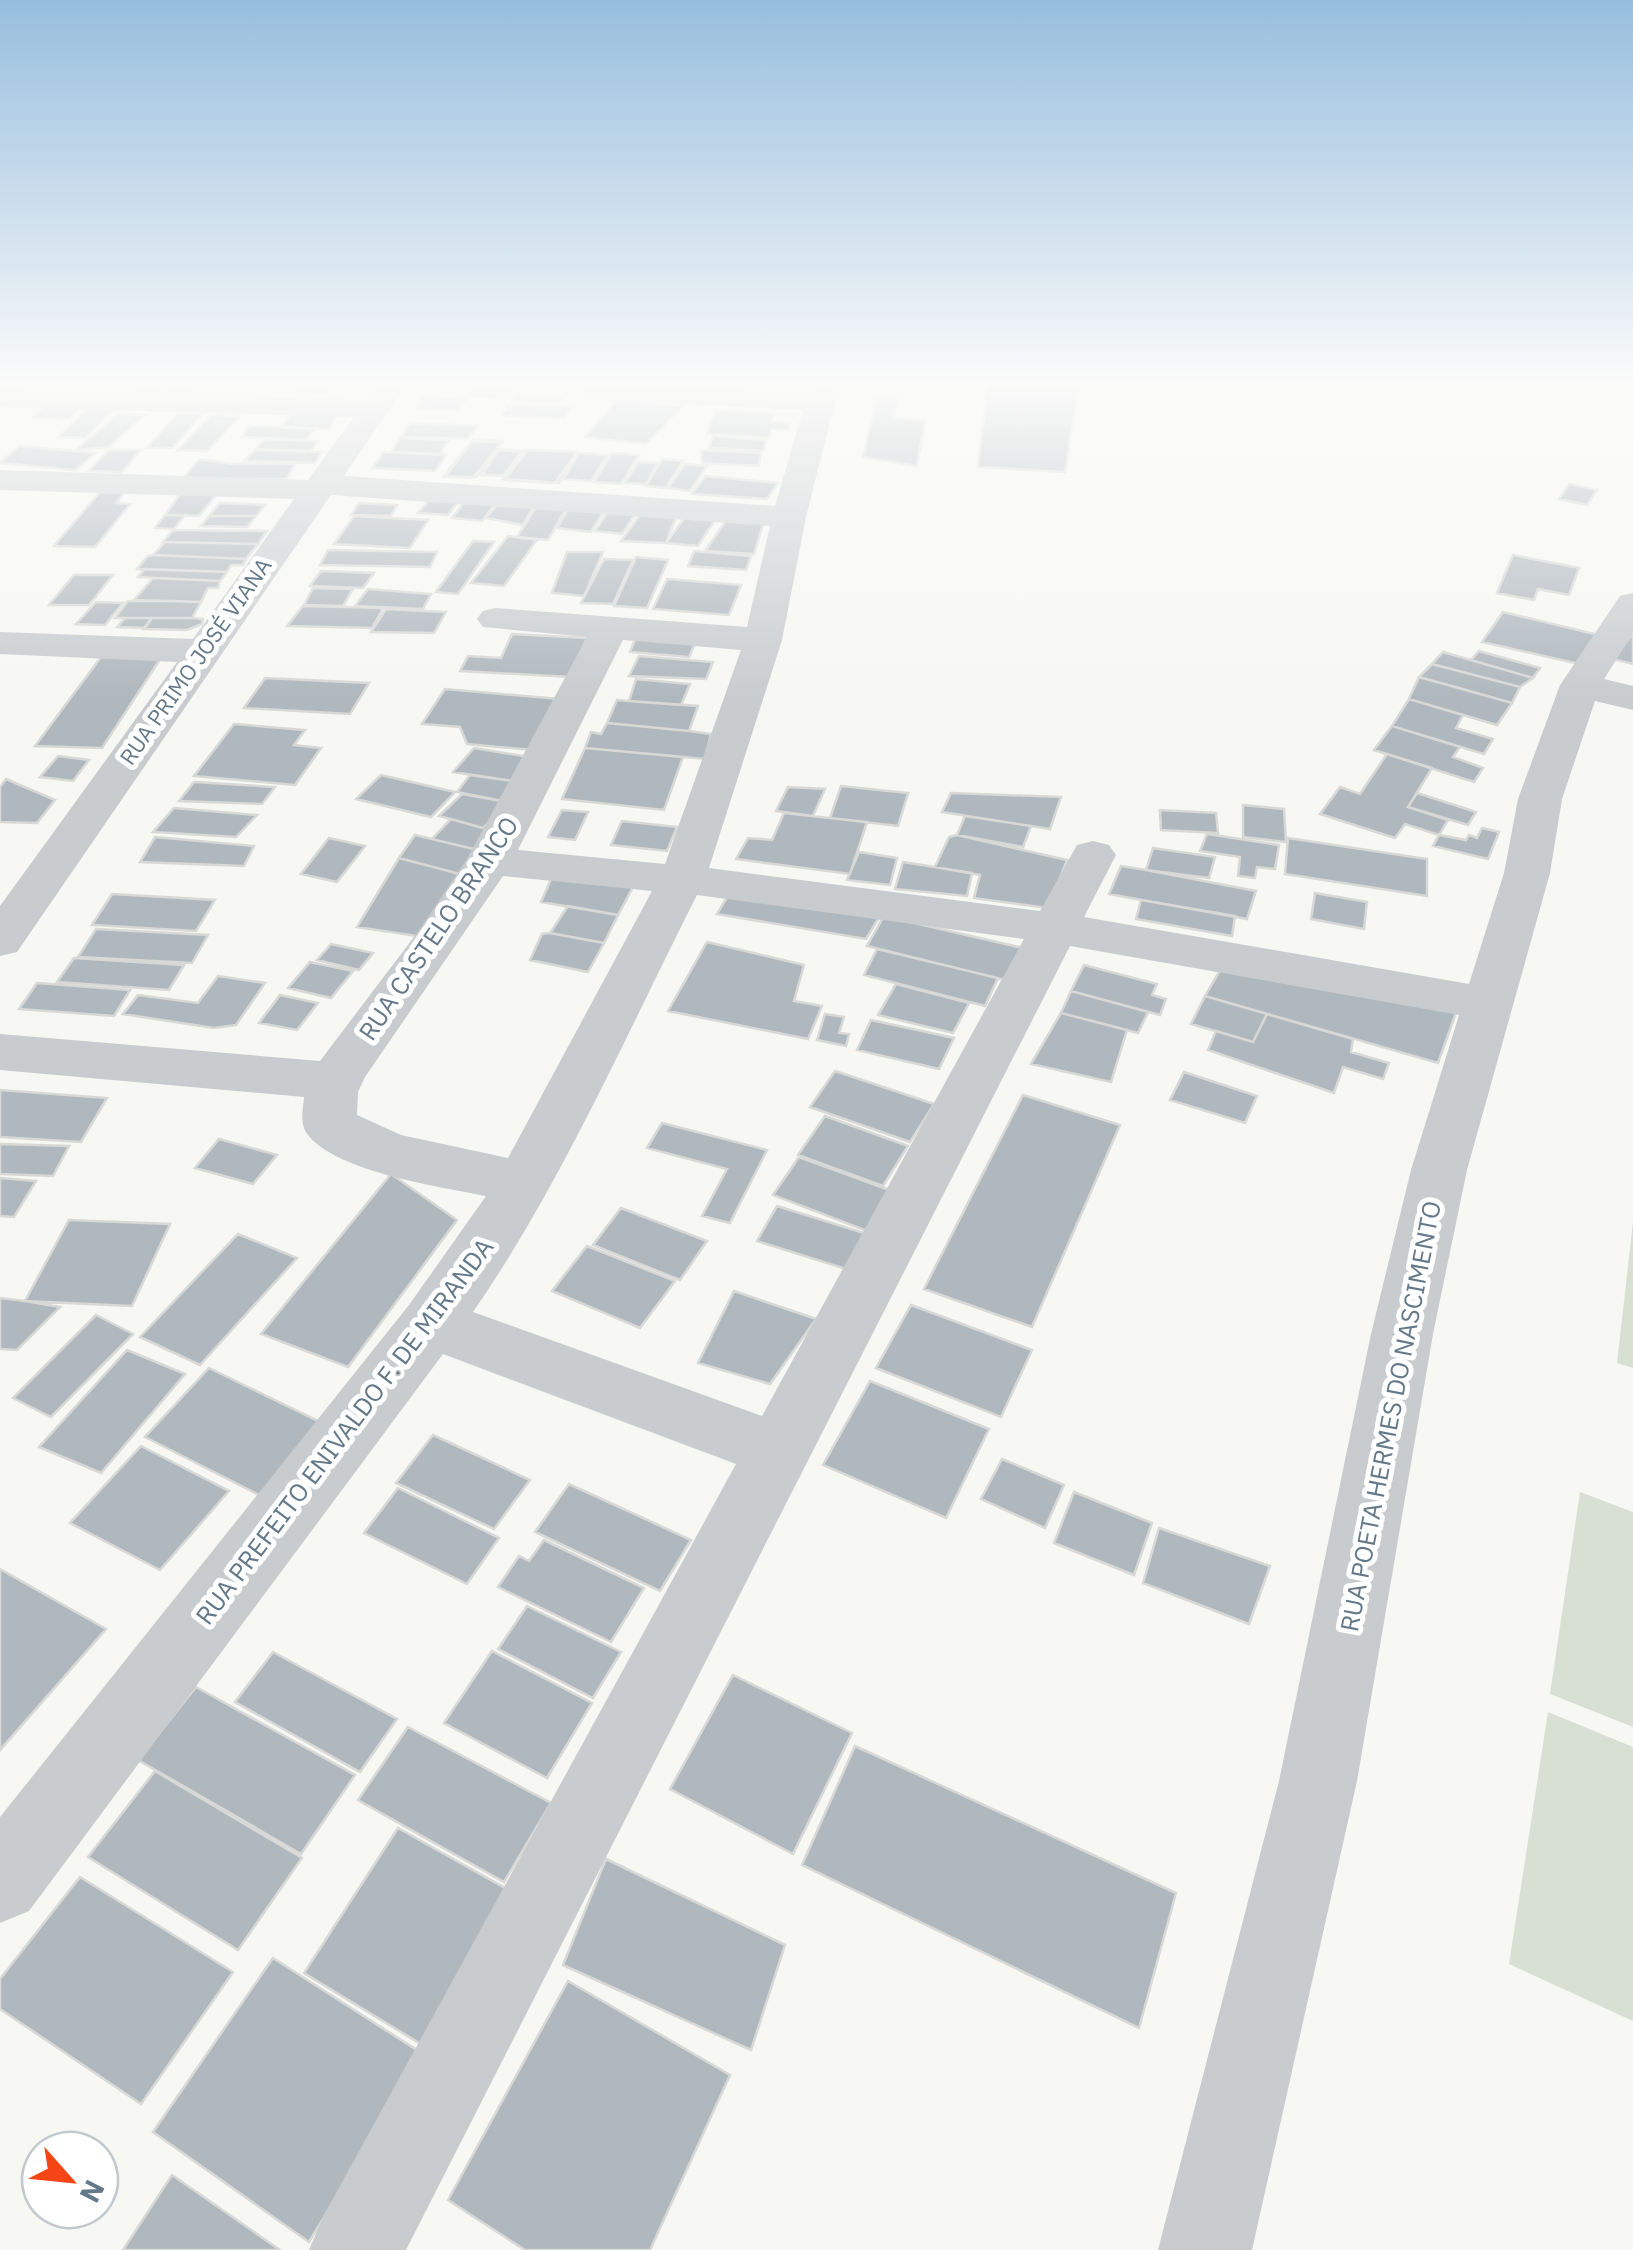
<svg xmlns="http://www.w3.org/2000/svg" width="1633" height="2250" font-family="'IBM Plex Sans',sans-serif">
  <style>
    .green { fill: #d8e0d4 }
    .building { fill: #afb8be; stroke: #d8d8d6; stroke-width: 2.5 }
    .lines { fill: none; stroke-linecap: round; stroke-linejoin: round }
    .minor { fill: #c9cccf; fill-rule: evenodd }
    .labels { text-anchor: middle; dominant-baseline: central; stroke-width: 10; stroke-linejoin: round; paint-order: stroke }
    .far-street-label { font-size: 22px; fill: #637888; stroke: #fff }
    .street-label { font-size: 25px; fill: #637888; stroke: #fff }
  </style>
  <rect width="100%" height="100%" fill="#f7f7f3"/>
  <path class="green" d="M1633 1222V1368L1617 1363Z
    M1580 1492 1633 1512V1727L1550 1694Z
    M1548 1712 1633 1747V2021L1509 1964Z"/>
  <path class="building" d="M146 382H176L165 392H135Z
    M179 382H206L191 398 165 397Z
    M304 382H334L326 393 296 394Z
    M474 382H521L510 399 467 397Z
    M526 382H574L568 391H520Z
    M713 382H794L791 389Z
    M988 384 1078 389 1065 472 978 467Z
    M519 391 569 392 559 403H510Z
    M878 391 900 392 894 418 925 420 917 466 863 457Z
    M424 396 467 399 457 410 416 408Z
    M618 399 683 406 646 444 585 437Z
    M508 405 572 407 564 418 502 416Z
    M43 407H81L70 419 32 418Z
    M87 409 113 410 85 438 58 437Z
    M716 410 774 413 772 422 790 423 789 430 771 429 769 438 707 434Z
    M295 411 339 413 328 429 281 427Z
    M178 413H203L173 448H147Z
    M118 414 145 415 109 447 76 450Z
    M211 415 240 416 207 451 178 450Z
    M410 423 478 426 467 439 402 437Z
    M249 426 314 429 306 440 242 437Z
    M713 436 766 440 764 451 709 448Z
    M400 438 449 440 440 454 391 452Z
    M265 439 318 441 311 451 256 449Z
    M473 439 503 441 473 478 444 476Z
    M472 441 502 442 476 477H445Z
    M19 446 96 453 75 470 0 463Z
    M499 449 522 451 503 476 479 474Z
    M109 450H141L121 472 88 471Z
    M255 450 322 452 315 463 244 461Z
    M499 450 522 452 505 476 482 475Z
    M525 450 576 452 559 483 503 479Z
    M527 450 577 452 555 483 505 480Z
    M701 450 761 453 759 466 702 463Z
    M384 452 446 455 435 471 372 468Z
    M579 453 608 455 591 481 564 479Z
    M612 453 639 455 621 484 594 482Z
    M199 459 233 464H295L286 479H183Z
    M662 459 683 461 666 488 646 486Z
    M638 462 658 463 646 484 625 483Z
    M685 464 707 466 690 491 668 488Z
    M705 476 778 483 767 499 692 494Z
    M1569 484 1597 490 1587 505 1559 499Z
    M184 489 220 490 199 516 165 515Z
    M100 492 124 493 116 503 130 504 95 547 54 546Z
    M470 494 501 497 482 521 452 518Z
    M431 498 460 499 448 515 418 513Z
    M502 499H538L523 525 486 518Z
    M220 503 265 505 256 516H209Z
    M359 503 397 505 391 516 351 515Z
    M570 506 606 508 591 532 557 528Z
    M536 507 566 509 548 540 517 537Z
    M611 507 639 509 622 534 595 531Z
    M641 513 677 515 666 543 621 541Z
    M165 515H185L174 529 155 528Z
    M209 516H256L247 527 201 526Z
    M354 516 428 520 410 548 334 544Z
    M685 517 715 520 698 546 666 543Z
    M727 519 764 521 754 554 705 551Z
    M173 530 267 531 258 544 163 542Z
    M508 536 537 540 504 586 471 583Z
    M473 541 494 542 458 594 436 592Z
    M165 542 258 544 246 559 153 555Z
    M328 550 437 552 430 567 320 565Z
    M694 551 751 556 746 570 688 566Z
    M567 552H603L584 596 552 593Z
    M153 555 246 559 243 565H231L227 572 137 569 148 556Z
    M1513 555 1579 568 1569 595 1538 589 1534 600 1497 593Z
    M636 557 668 560 647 608 614 606Z
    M604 559 633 560 613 604 581 603Z
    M145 569 227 572 220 581 138 577Z
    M321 571 374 573 363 588 310 586Z
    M74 575H113L89 605H49Z
    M153 578 220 581 218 588H208L201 602 134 600Z
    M667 579 741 585 729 615 653 609Z
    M313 588 353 589 343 606 304 605Z
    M368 589 431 594 423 609 355 606Z
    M128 601H170L201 602 192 618H115Z
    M96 602 123 603 105 625 76 624Z
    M303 606 345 607 383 608 372 628 287 626Z
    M386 609 446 612 434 633 371 632Z
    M1503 612 1603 636 1584 665 1482 642Z
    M125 618H152L145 628 117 627Z
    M152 618H192L203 619 202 624 187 630 143 629Z
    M638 632 698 637 689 657 630 652Z
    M1633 633V664L1613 659Z
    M512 634 587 638 571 677 460 671 468 656 501 658Z
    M1479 651 1540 668 1533 678 1471 660Z
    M1443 652 1471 660 1533 678 1520 687 1432 664Z
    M639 656 713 662 706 679 629 676Z
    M101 657 161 658 102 748 35 746Z
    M1432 664 1520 687 1512 703 1419 677Z
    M1419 677 1452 686 1512 703 1497 725 1409 699Z
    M265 678 369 683 350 714 244 708Z
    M636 679 690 684 681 705 629 701Z
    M445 689 560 699 533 750 467 744 460 727 422 724Z
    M1409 699 1463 715 1456 728 1493 739 1484 754 1392 726Z
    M617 700 629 701 698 706 689 731 607 723Z
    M607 723 689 731 711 734 705 759 585 748 591 732 601 734Z
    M234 724 305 730 294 745 321 748 295 785 194 776Z
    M1392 726 1460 747 1453 757 1483 768 1474 782 1374 750Z
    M474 748 541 759 526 783 453 772Z
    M585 748 683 757 664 810 562 799Z
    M1387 754 1432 768 1408 807 1448 820 1439 835 1405 824 1395 838 1320 814 1340 787 1360 794Z
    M58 756 89 760 73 781 40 777Z
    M381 775 455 792 431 817 356 799Z
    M470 775 519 782 507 802 457 792Z
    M6 779 55 800 37 823 0 822V787Z
    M194 782 275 787 262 804 179 801Z
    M841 786 908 793 898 826 830 818Z
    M788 787 825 789 813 816 776 811Z
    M951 793 1061 797 1050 829 942 812Z
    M1417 793 1476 812 1468 825 1408 807Z
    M462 794 507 802 483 828 439 816Z
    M1243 805 1284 809 1286 842 1243 837Z
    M174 808 257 815 236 837 153 832Z
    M562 810 588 812 575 840 548 837Z
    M1160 810 1216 813 1218 833 1161 830Z
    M784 813 867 822 850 874 736 859 748 838 772 840Z
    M965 816 1031 826 1023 847 957 835Z
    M451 819 483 828 494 830 478 850 432 839Z
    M622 821 677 827 667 851 611 845Z
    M1482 828 1499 832 1488 859 1433 846 1439 835 1466 840 1469 835 1477 838Z
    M1207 834 1279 845 1275 869 1257 867 1255 878 1238 876 1240 857 1200 851Z
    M415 835 487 852 471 877 399 858Z
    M957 835 1067 860 1048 908 974 898 980 875 935 867 949 837Z
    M155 837 254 846 244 866 140 862Z
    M329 838 365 846 337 882 301 874Z
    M1288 838 1427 859V896L1285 874Z
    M1153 848 1215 857 1209 878 1146 870Z
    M859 852 897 858 890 885 847 880Z
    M399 858 471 877 430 938 357 927Z
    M903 862 972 873 967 896 895 889Z
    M1121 866 1146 870 1256 891 1247 919 1109 894Z
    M552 877 635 883 618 915 541 902Z
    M730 892 880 916 866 939 717 914Z
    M1315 893 1367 902 1364 929 1311 919Z
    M112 894 215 900 196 931 92 925Z
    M1141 900 1235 916 1232 936 1136 919Z
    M568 906 618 915 604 943 550 933Z
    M884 916 1023 948 1009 981 867 946Z
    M96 929 208 935 192 963 78 957Z
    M550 933 604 943 588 972 530 960 542 934Z
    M707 942 804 965 794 1001 822 1006 808 1039 668 1011Z
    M331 944 373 953 359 970 317 960Z
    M877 949 998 978 985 1006 864 975Z
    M74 958 184 965 169 990 57 982Z
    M310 962 353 971 331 998 288 988Z
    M1225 962 1457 1010 1438 1063 1205 996Z
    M1084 965 1157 984 1152 995 1166 999 1160 1015 1071 991Z
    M218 976 265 983 236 1025 214 1028 123 1014 138 995 198 1003Z
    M37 983 130 990 114 1016 19 1009Z
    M896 984 969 1003 953 1033 878 1015Z
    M1071 991 1148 1012 1138 1033 1061 1013Z
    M280 995 318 1003 297 1030 259 1023Z
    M1205 996 1267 1014 1253 1042 1191 1024Z
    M1061 1013 1127 1030 1111 1082 1031 1064Z
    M825 1014 844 1017 839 1033 849 1034 846 1046 817 1040Z
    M1267 1014 1353 1039 1351 1052 1389 1063 1383 1079 1343 1067 1334 1093 1208 1050 1216 1031 1253 1042Z
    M871 1020 954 1038 939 1069 857 1050Z
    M835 1071 934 1104 910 1142 810 1107Z
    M1184 1072 1257 1096 1245 1123 1170 1100Z
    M0 1090 107 1098 81 1142 0 1137Z
    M1023 1095 1120 1125 1032 1327 924 1289Z
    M825 1116 908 1146 883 1186 798 1155Z
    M662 1123 767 1150 730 1223 702 1216 727 1169 647 1148Z
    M219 1139 277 1155 253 1184 195 1168Z
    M0 1144 69 1146 53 1176 0 1174Z
    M799 1157 892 1191 867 1231 773 1195Z
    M391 1174 457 1220 348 1367 261 1334Z
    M0 1178 36 1181 14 1217 0 1216Z
    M777 1206 864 1233 846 1269 757 1241Z
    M621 1208 707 1241 680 1280 593 1245Z
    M69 1220 170 1224 132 1306 25 1301Z
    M238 1234 297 1258 200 1365 140 1337Z
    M587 1246 675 1281 640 1328 552 1291Z
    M734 1291 816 1319 770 1384 698 1363Z
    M0 1298 25 1301 60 1307 17 1350 0 1349Z
    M911 1305 1032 1350 1001 1417 876 1368Z
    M96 1315 133 1334 51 1417 13 1398Z
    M127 1350 185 1374 101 1473 39 1447Z
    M209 1368 326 1425 263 1497 145 1437Z
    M870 1381 989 1429 946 1518 823 1465Z
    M433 1435 530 1480 494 1529 396 1483Z
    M141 1446 229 1491 160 1570 70 1523Z
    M1002 1459 1064 1485 1045 1528 981 1499Z
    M569 1484 691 1540 660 1591 535 1532Z
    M398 1488 499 1538 467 1584 364 1533Z
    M1074 1492 1152 1523 1134 1575 1054 1543Z
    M1159 1528 1270 1566 1249 1624 1143 1583Z
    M544 1540 644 1588 611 1642 498 1587 519 1556 529 1561Z
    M0 1569 106 1629 0 1750Z
    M527 1606 621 1652 593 1698 498 1649Z
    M492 1651 592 1703 547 1778 444 1723Z
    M273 1652 397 1719 360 1772 235 1702Z
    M733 1675 852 1733 793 1854 670 1789Z
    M196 1687 355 1775 301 1854 138 1760Z
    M408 1727 551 1803 504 1882 358 1800Z
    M855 1746 1176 1893 1139 2028 802 1865Z
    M155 1771 302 1858 238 1950 88 1857Z
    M398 1828 514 1893 424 2046 304 1973Z
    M606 1859 785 1945 751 2050 563 1965Z
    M80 1877 233 1972 141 2104 0 2009V1979Z
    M273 1958 423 2054 309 2242 153 2132Z
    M568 1981 730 2075 650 2250H525L448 2200Z
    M172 2175 280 2250H123Z"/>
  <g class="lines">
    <path class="minor" d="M379 382H408L344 476 775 506 803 410 597 400 587 397 582 391 587 385 604 382 808 393 811 382H840L806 517 782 640 709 868 1040 911 1077 845 1093 841 1109 845 1116 855 1084 917 1469 984 1504 873 1518 799 1560 685 1620 596 1633 593V633L1604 679 1633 686V710L1595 701 1562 799 1550 873 1467 1170 1433 1334 1357 1781 1252 2250H1158L1279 1781 1371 1334 1411 1170 1459 1015 1070 946 406 2250H309L323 2217 736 1464 443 1354 29 1911 0 1923V1817L409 1305 486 1196C441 1187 337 1172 308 1135 299 1123 303 1111 304 1097L0 1070V1034L320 1061 420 929 467 859 587 637 483 627 477 619 483 611 496 608 747 627 770 526 331 495 17 952 0 956V906L177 662 0 654V632L193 639 294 499 0 490V470L308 480 354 417 0 407V389L366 400ZM623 640 741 650 665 864 518 850ZM503 876 652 891 508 1158 401 1135 357 1115 358 1092 365 1077ZM697 895 1024 939 762 1416 473 1312C562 1183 626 1035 697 895Z"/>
  </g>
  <linearGradient id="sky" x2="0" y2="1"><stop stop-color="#97bede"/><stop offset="0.55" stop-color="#fbfbfa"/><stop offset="1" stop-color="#fbfbfa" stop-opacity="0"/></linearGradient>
  <rect width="1633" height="698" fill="url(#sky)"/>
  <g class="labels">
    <g class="far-street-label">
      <text transform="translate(195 661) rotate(-55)">RUA PRIMO JOSÉ VIANA</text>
    </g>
    <g class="street-label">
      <text transform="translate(438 928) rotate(-56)">RUA CASTELO BRANCO</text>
      <text transform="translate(1390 1416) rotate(-79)">RUA POETA HERMES DO NASCIMENTO</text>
      <text transform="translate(344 1431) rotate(-53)">RUA PREFEITO ENIVALDO F. DE MIRANDA</text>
    </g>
  </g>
  <g transform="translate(70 2180) rotate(117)"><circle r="48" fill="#ffffff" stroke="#c1c9cf" stroke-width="2.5"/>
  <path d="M0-8L18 38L0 25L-18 38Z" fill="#f64514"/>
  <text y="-15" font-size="28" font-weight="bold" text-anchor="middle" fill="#637888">N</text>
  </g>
</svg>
